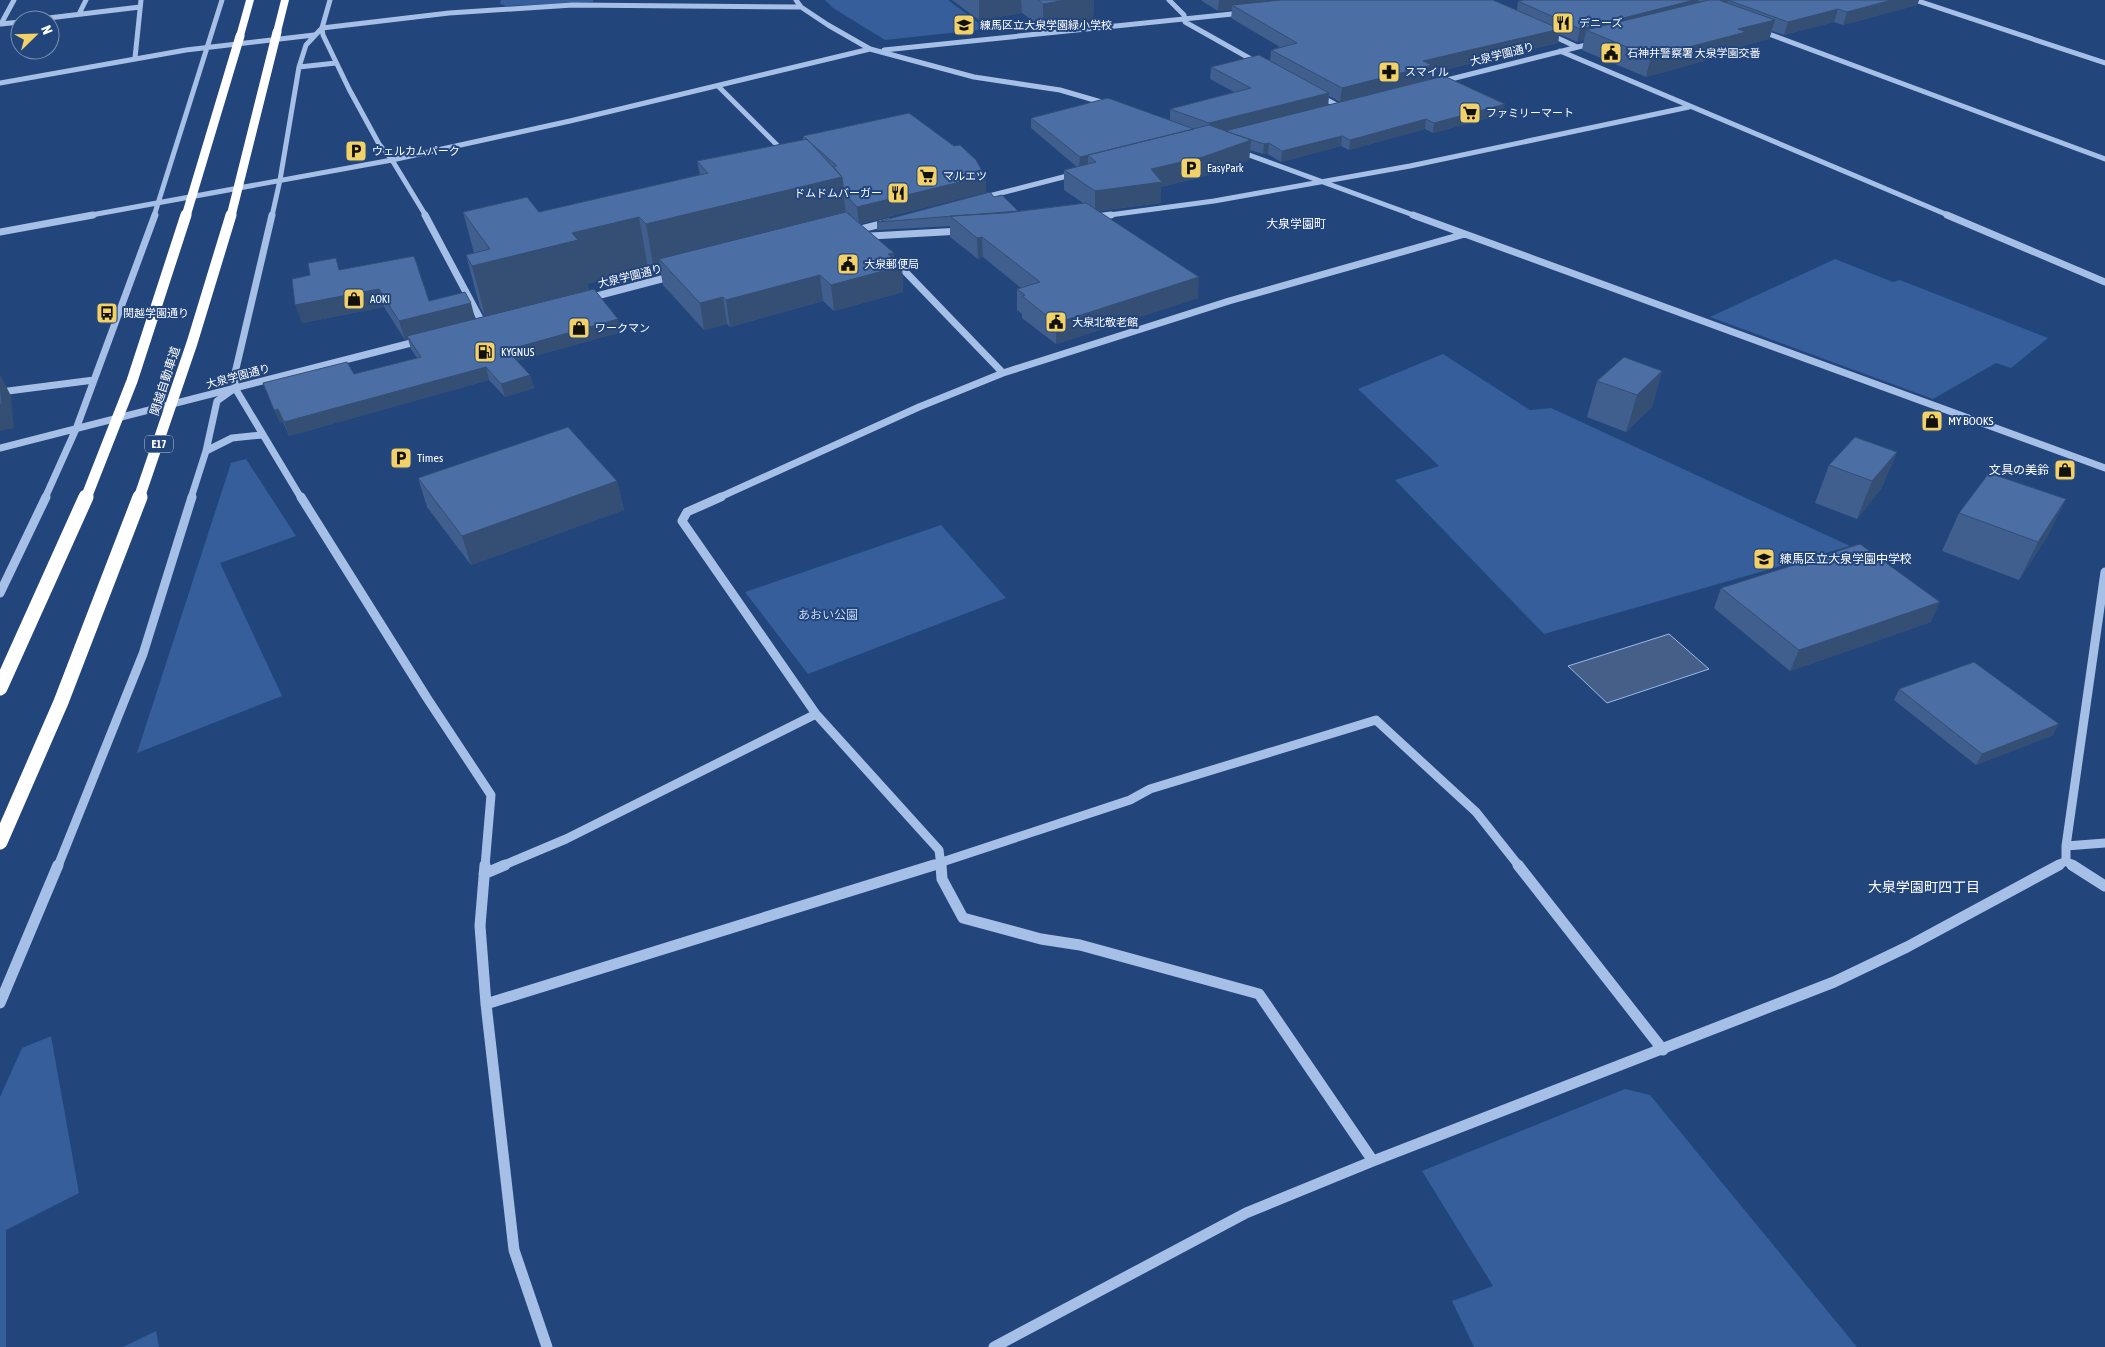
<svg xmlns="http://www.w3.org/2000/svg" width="2105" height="1347" font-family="'Asap Condensed','Noto Sans JP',sans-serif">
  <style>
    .green { fill: #355e9a }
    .water { fill: #455f88; stroke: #9ab9e7 }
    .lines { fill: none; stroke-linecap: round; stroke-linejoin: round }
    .minor-far3 { stroke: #a6bfe6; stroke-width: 5 }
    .minor-far2 { stroke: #a6bfe6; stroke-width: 7 }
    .minor-far1 { stroke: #a6bfe6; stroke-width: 9 }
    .minor { stroke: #a6bfe6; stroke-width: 11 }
    .highway { fill: #fff; fill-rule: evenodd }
    .highway-bridge-far2 { stroke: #fff; stroke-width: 9 }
    .highway-bridge-far1 { stroke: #fff; stroke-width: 11 }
    .highway-bridge { stroke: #fff; stroke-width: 15 }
    .wall { fill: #405f8e; fill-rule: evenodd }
    .shaded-wall { fill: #344e74 }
    .building { fill: #4b6fa5; stroke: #344e74 }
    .labels { text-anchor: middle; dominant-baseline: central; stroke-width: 4; stroke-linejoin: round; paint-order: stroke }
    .far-poi-label { font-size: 11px; fill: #fff; stroke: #22457c; text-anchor: start }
    .far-street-label { font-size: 11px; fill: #fff; stroke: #22457c }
    .shield { fill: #22457c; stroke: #bdc7d8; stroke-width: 1 }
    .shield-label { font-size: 11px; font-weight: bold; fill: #fff }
    .far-quarter-label { font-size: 12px; fill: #fff; stroke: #22457c }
    .street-label { font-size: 12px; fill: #fff; stroke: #22457c }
    .poi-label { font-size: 12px; fill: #fff; stroke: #22457c; text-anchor: start }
    .park-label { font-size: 12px; fill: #c9daf4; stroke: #22457c }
    .neighbourhood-label { font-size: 14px; fill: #fff; stroke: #22457c }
  </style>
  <rect width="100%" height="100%" fill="#22457c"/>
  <path class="green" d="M501 0H593V2L506 6 500 4Z
    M825 0H948L987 29 885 40 833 8Z
    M1835 259 1893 282 1900 280 2048 338 2011 368 1996 363 1933 399 1710 317Z
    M1443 354 1530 410 1551 408 1850 546 1544 634 1395 480 1439 466 1358 389Z
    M246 459 296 536 220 563 282 696 137 753 231 463Z
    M941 525 1006 598 808 674 745 592Z
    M51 1036 79 1193 6 1230V1347H0V1097L22 1048Z
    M1625 1089 1650 1095 1857 1347H1474L1452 1301 1493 1286 1422 1171Z
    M156 1331 159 1347H123Z"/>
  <path class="water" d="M1669 634 1709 669 1607 703 1568 666Z"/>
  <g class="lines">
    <path class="minor-far3" d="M330 0 322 28 323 35 349 89 379 144 392 160 426 216
      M796 0 801 7 828 25 870 49 974 77 1060 90 1108 104
      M1169 0 1184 15 1185 22 1258 63
      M1915 0 2105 63
      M79 14 86 0
      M32 20 140 7
      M1 24 14 0
      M1 24 20 22
      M1761 31 2105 159
      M1549 34 1577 47
      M884 50 1242 13
      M1560 51 1950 216
      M135 58 141 0
      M299 67 336 63
      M1439 82 1594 43
      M0 83 186 50 314 35
      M718 86 785 153
      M1318 95 1340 107
      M1238 151 1416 216
      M981 198 1075 174
      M86 216 392 160 570 121 870 49
      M154 216 222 0
      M272 216 280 180 299 67 306 45 322 28 449 13 573 5 801 7
      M1102 216 1214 201 1410 166 1689 107"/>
    <path class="minor-far2" d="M272 215 235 373V388L301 498
      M425 215 483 324
      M1413 215 2105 468
      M1947 215 2105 282
      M1096 217 1111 215
      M853 231 889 222
      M0 232 93 215
      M871 236 961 231
      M589 298 673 276
      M1003 373 1229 301 1465 234
      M0 392 94 380
      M0 448 419 341
      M206 451 232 438 262 435
      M45 498 76 429 155 215
      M191 498 206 451 217 401 231 391
      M718 498 919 407 1003 373 895 261"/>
    <path class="minor-far1" d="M301 497 427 698 491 795 485 866
      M0 593 46 497
      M816 714 939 850 941 866
      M2066 846 2105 843
      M2066 861 2074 866
      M58 866 143 654 192 497
      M502 866 566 839 816 714 682 521 687 512 721 497
      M930 866 1130 800 1150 789 1376 720 1476 812 1519 866
      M2056 866 2066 861V846L2105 572"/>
    <path class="minor" d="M485 865 480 926 486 1004 514 1250 547 1347
      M941 865 942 879 963 918 1041 939 1080 945 1259 994 1373 1161
      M1518 865 1663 1050
      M2072 865 2105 886
      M484 874 505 865
      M0 1003 58 865
      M486 1004 934 865
      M994 1347 1246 1213 1373 1161 1834 982 1907 947 2059 865"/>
    <path class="highway" d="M246 0H254L244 36 240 38 236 36Z
      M281 0H289L281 32 277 34 273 32Z"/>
    <path class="highway-bridge-far2" d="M186 216 240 36
      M231 216 277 32"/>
    <path class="highway-bridge-far1" d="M86 498 132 381 186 215
      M139 498 192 343 231 215"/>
    <path class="highway-bridge" d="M0 688 86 497
      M0 842 61 702 140 497"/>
  </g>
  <path class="wall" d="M952 0H1094L1093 19 1043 28 1022 13 979 20Z
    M1202 0H1493L1517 11 1518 1 1524 0H1919L1917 5 1843 25 1834 22 1784 35 1772 31 1769 39 1742 46 1740 51 1646 77 1582 50 1584 40 1577 42 1559 34 1558 43 1431 73 1430 79 1503 114 1433 133 1425 129 1349 150 1341 146 1281 162 1268 154H1263L1250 150 1249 160 1202 177 1161 187V203L1098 211 1198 298 1056 344 1022 318V314L1017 310V289L1021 288 983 257 978 259 950 237V226L877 230V222L994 197 1018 211 1083 203 1064 190V170L1077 167 1031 128V118L1170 120V109L1234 92 1210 79 1211 67 1270 61 1271 50 1280 47 1231 18 1232 10 1218 11 1202 1ZM1329 96 1340 102 1328 105Z
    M803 136 985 176 986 192 860 224 894 253V259L902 266 903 292 834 311 823 301 730 327 727 324 704 330 663 285 661 274 655 276 648 268 587 284 589 290 621 332 517 361 530 375 534 388 505 397 489 380 289 436 283 422 280 423 263 383 354 374 417 358 411 349 408 339 405 340 384 307 302 323 339 270 429 301 475 319 485 316 480 307 466 255 474 253 463 212H539L700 175 697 161 803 140Z
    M1662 371 1652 407 1626 432 1587 417 1597 381Z
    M1897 452 1881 489 1857 519 1815 503 1829 465Z
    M418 478 617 481 624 510 471 565 427 507Z
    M2066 499 2047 537 2019 580 1942 551 1959 513Z
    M1721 588 1931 622 1790 671 1714 608Z
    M1899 689 2053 735 1976 765 1894 700Z"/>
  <path class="shaded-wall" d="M979 0H1021L1022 13 979 20Z
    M1066 0H1094L1093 19 1043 28V4Z
    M1219 0H1326L1232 5V10L1218 11Z
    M1694 0H1699L1696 12 1586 30 1584 40 1577 42 1580 29Z
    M1713 0H1745H1728L1727 4Z
    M1892 0H1919L1917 5 1843 25 1847 12Z
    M1838 9 1834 22 1784 35 1788 22Z
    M1775 20 1769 39 1742 46 1740 51 1646 77 1651 57 1738 29Z
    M1560 29 1558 43 1431 73 1430 79 1340 102 1342 88 1423 61Z
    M1329 93 1328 105 1209 136V123Z
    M1505 104 1503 114 1433 133 1434 123Z
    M1426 119 1425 129 1349 150 1350 140Z
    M1194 129 1088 155V166L1079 169 1080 157Z
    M1342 136 1341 146 1281 162 1282 151Z
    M1251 140 1249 160 1202 177 1161 187V203L1095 211V191L1151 169Z
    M1269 143 1268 154H1263L1264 144Z
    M985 176 986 192 859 224 857 207Z
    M842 177 847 227 659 259 661 274 655 276 646 224Z
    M639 217 648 268 587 284 589 293 486 319 472 266 572 233Z
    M982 237 983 257 978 259 977 238Z
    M894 253 895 268 902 266 903 292 834 311 831 285 888 254Z
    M820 275 823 301 730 327 726 300Z
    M1199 277 1198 298 1056 344V323Z
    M379 289 384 307 302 323 295 305Z
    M723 297 727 324 704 330 700 303Z
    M471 303 476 322 407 336 408 339 405 340 399 321Z
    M618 319 621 332 510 363 507 350Z
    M486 367 489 380 289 436 284 422Z
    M1662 371 1652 407 1626 432 1637 395Z
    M0 374 11 396 14 428 0 431Z
    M530 375 534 388 505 397 501 384Z
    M278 409 283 422 280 423 274 410Z
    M1897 452 1881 489 1857 519 1872 481Z
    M617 481 624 510 471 565 462 536Z
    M2066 499 2047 537 2019 580 2038 542Z
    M1940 602 1931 622 1790 671 1799 650Z
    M2059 724 2053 735 1976 765 1982 754Z"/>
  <path class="building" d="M1038 0H1066L1043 4Z
    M1281 0H1493L1560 29 1423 61 1432 65 1342 88 1271 50 1297 43 1232 5Z
    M1524 0H1694L1580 29 1518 1Z
    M1709 0H1719L1775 20 1738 29 1746 32 1651 57 1586 30Z
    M1728 0H1892L1847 12 1838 9 1788 22Z
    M1259 55 1329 93 1209 123 1170 109 1251 88 1211 67Z
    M1444 76 1505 104 1434 123 1426 119 1350 140 1342 136 1282 151 1269 143 1264 144 1225 131Z
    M1108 98 1194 129 1080 157 1031 118Z
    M909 113 954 146 960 145 976 160 985 176 857 207 844 193 842 177 833 166H837L803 136Z
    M1209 125 1251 140 1203 157 1151 169 1162 182 1095 191 1064 170 1096 162 1088 155Z
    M807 139 842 177 646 224 639 217 572 233 578 240 472 266 466 255 490 249 463 212 527 197 539 212 708 173 697 161Z
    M990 192 994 197 1002 195 1018 211 877 222Z
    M1086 203 1199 277 1056 323 1022 296 1025 295 1017 289 1040 282 982 237 977 238 950 216 1006 213Z
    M846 212 894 253 888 254 902 266 831 285 820 275 726 300 723 297 700 303 659 259Z
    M414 256 429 301 465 292 471 303 399 321 379 289 295 305 292 279 310 275 308 263 336 258 339 270Z
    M594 289 618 319 507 350 530 375 501 384 486 367 284 422 278 409 274 410 263 383 347 362 354 374 421 357 407 336Z
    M1624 357 1662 371 1637 395 1597 381Z
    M0 380 2 404H0Z
    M568 427 617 481 462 536 418 478Z
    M1855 437 1897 452 1872 481 1829 465Z
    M1989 473 2066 499 2038 542 1959 513Z
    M1860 544 1940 602 1799 650 1721 588Z
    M1974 662 2059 724 1982 754 1899 689Z"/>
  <defs>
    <g id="restaurant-square" transform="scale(1.125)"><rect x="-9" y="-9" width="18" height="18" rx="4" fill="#f1d168" stroke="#22457c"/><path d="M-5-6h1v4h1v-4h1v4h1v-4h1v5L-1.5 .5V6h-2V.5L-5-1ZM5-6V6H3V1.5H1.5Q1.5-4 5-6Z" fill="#111"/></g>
    <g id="school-square" transform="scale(1.125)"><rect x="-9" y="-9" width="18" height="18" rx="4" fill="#f1d168" stroke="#22457c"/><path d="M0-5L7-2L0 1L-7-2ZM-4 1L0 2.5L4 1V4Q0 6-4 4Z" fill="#111"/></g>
    <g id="civic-square" transform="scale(1.125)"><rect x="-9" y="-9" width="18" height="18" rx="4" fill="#f1d168" stroke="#22457c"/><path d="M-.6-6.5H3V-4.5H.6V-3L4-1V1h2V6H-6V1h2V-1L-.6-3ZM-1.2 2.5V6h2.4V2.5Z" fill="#111"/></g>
    <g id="pharmacy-square" transform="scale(1.125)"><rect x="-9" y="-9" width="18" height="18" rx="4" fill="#f1d168" stroke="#22457c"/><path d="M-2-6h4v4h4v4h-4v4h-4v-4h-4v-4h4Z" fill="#111"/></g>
    <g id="supermarket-square" transform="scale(1.125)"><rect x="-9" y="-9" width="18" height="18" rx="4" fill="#f1d168" stroke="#22457c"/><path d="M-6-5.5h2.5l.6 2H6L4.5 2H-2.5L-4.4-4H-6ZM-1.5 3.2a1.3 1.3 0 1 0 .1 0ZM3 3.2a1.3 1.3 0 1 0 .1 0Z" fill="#111"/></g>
    <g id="parking-square" transform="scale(1.125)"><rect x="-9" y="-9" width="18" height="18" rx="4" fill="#f1d168" stroke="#22457c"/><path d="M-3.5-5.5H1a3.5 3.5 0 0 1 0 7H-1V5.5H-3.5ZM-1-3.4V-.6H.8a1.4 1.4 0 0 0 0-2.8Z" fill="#111"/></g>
    <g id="shop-square" transform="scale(1.125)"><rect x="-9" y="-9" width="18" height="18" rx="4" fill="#f1d168" stroke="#22457c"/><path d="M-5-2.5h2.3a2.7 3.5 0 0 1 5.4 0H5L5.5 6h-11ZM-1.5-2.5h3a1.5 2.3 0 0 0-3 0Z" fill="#111"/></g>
    <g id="bus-square" transform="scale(1.125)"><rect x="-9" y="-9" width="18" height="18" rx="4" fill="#f1d168" stroke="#22457c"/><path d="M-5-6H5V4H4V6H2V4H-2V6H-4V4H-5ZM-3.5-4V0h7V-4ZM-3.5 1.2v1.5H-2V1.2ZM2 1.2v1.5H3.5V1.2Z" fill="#111"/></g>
    <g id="fuel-square" transform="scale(1.125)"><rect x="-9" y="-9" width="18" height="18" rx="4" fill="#f1d168" stroke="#22457c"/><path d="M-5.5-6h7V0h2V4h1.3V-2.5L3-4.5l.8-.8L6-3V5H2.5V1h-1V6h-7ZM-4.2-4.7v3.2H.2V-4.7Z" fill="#111"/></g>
  </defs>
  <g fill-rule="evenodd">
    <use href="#restaurant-square" x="1563" y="23"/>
    <use href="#school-square" x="964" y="25"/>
    <use href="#civic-square" x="1611" y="53"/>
    <use href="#pharmacy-square" x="1389" y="72"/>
    <use href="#supermarket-square" x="1470" y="113"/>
    <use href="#parking-square" x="356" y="151"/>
    <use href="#parking-square" x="1191" y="168"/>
    <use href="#supermarket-square" x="927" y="176"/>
    <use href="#restaurant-square" x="898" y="193"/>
    <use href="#civic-square" x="848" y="264"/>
    <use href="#shop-square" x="354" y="299"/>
    <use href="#bus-square" x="107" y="313"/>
    <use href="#civic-square" x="1056" y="322"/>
    <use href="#shop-square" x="579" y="328"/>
    <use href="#fuel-square" x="485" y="352"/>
    <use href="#shop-square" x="1932" y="421"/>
    <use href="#parking-square" x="401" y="458"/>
    <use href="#shop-square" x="2065" y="470"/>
    <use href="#school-square" x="1764" y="559"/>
  </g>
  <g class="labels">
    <g class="far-poi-label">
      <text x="1579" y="23">デニーズ</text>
      <text x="980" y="25">練馬区立大泉学園緑小学校</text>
      <text x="1627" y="53">石神井警察署 大泉学園交番</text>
      <text x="1405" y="72">スマイル</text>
      <text x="1486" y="113">ファミリーマート</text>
      <text x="372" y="151">ウェルカムパーク</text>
      <text x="1207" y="168">EasyPark</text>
      <text x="943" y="176">マルエツ</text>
      <text x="882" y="193" text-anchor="end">ドムドムバーガー</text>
      <text x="864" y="264">大泉郵便局</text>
      <text x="370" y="299">AOKI</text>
      <text x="123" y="313">関越学園通り</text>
      <text x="1072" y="322">大泉北敬老館</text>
      <text x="595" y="328">ワークマン</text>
      <text x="501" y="352">KYGNUS</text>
    </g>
    <g class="far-street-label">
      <text transform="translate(1502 54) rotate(-14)">大泉学園通り</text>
      <text transform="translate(630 276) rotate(-14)">大泉学園通り</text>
      <text transform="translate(238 376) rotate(-15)">大泉学園通り</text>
    </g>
    <rect class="shield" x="145" y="435.5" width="28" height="17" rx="4"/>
    <g class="shield-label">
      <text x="159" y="444">E17</text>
    </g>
    <g class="far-quarter-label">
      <text x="1296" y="224">大泉学園町</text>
    </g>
    <g class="street-label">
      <text transform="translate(165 381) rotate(-72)">関越自動車道</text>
    </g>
    <g class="poi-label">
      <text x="1948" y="421">MY BOOKS</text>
      <text x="417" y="458">Times</text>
      <text x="2049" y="470" text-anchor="end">文具の美鈴</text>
      <text x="1780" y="559">練馬区立大泉学園中学校</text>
    </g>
    <g class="park-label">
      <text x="828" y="615">あおい公園</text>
    </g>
    <g class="neighbourhood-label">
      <text x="1924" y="887">大泉学園町四丁目</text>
    </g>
  </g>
  <g transform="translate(35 35) rotate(67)"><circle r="24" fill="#22457c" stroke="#7a8fb0"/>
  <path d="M0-4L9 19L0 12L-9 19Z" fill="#f1d168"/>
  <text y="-8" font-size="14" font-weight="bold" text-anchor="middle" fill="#ffffff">N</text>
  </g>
</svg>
